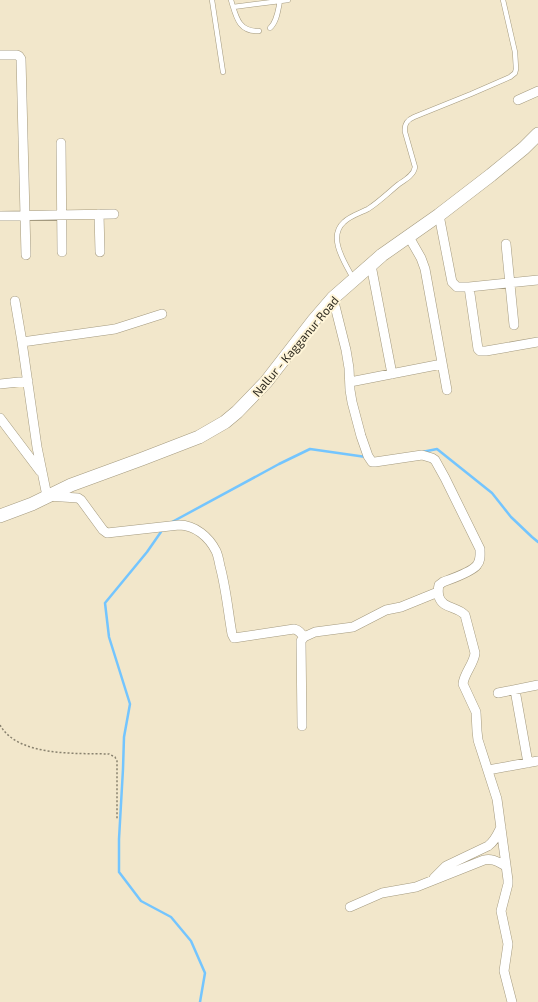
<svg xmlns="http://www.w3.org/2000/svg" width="538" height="1002" font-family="'Exo 2',sans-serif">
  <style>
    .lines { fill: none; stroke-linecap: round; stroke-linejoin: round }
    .stream { stroke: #74c5fe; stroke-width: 2.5 }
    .service-casing { stroke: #a49a7f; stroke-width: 5.5 }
    .minor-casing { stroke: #a49a7f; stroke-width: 10 }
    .secondary-casing { stroke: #a49a7f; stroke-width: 14 }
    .path { stroke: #89826f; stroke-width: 1.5; stroke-dasharray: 2 2; stroke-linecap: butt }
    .service { stroke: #fff; stroke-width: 4.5 }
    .minor { stroke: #fff; stroke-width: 9 }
    .secondary { stroke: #fff; stroke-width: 13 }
    .labels { text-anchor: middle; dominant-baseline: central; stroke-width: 4; stroke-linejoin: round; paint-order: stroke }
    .street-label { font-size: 12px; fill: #2f2b20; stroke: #fff5d8 }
  </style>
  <rect width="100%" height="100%" fill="#f2e7cb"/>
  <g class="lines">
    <path class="stream" d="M422 452 437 449 492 493 511 517 532 537 538 542
      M172 522 279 464 310 449 366 457
      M163 529 147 552 105 603 109 637 130 704 124 737 123 769 119 839V872L141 901 171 917 191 941 205 973 200 1002"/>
    <g class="service-casing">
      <path id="service" d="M212 0 223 72
        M231 0C236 16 238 32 259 31
        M233 7 288 0
        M270 28C277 22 278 10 280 1
        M353 278C345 263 327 237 344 222 350 216 360 213 368 209 379 202 389 192 399 184 405 180 414 175 415 167L405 132C404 124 407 120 414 117L471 94 510 77 515 73 516 69 515 52 503 0"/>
    </g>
    <g class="minor-casing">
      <path id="minor" d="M0 55H17L19 56 21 59 26 255
        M518 100 538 91
        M61 143 62 252
        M99 214 100 252
        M439 215 451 277 452 282 457 287H469L538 280
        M0 216 114 214
        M409 237 421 258 425 269 447 390
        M506 244 514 325
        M371 265 392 374
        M469 287 478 349 480 351H486L538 342
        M333 298 346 350 349 368 350 390 352 402 361 436 368 456 372 462H375L422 455 432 458 435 460 445 478 480 549C480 555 481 560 477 565 472 572 451 579 443 582L439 585C438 589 438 593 439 597 443 609 457 606 465 615L475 653C474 664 464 673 463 684L476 712 477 731 478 740 497 799 508 880V884L501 911 508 944 504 971 512 1002
        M15 301 22 342 37 447 47 496 78 498 81 500 103 530 107 533 179 525C195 525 209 537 216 551 218 555 219 561 220 566 226 588 228 611 232 634L234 638 294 629C299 630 301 633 304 637
        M22 342 115 329 162 314
        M350 382 442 364
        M0 384 28 381
        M0 418 40 471
        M515 690 528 763
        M498 693 538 685
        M302 726 301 641 304 637 315 632 353 627 386 610 401 607 438 592
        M488 770 538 761
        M434 878 446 866 488 846C495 841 497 835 501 827
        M350 907 382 893 416 887 484 860C492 858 498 862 506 866"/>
    </g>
    <g class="secondary-casing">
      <path id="secondary" d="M0 516 32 504 71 485 142 459 199 437 225 422 237 412 266 382 314 320 333 298 382 255 439 215 491 175 524 148 538 134"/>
    </g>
    <path class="path" d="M0 725C18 757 76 753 109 754L115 757 117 761V820"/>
    <use href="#service" class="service"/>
    <use href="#minor" class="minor"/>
    <use href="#secondary" class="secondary"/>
  </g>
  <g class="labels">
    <g class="street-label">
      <text transform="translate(295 346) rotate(-50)">Nallur - Kagganur Road</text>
    </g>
  </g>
</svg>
